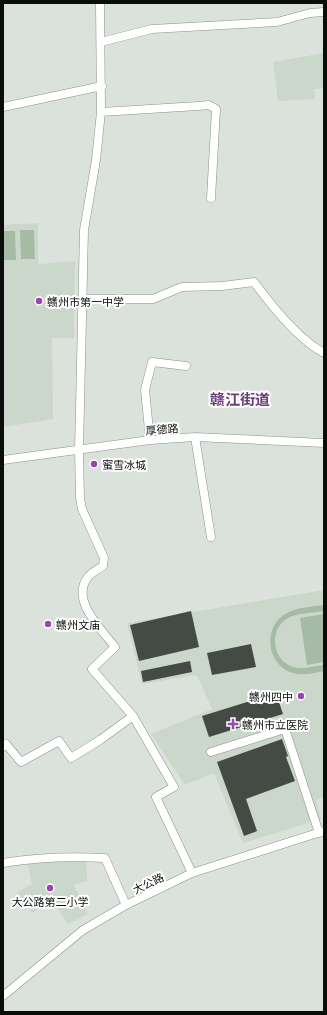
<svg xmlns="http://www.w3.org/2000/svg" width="327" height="1015" font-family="'Golos Text','Noto Sans SC',sans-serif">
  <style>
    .built { fill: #cbd7ca }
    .green { fill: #a6bba6 }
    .building { fill: #444a44 }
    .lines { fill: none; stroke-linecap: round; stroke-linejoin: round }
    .minor-casing { stroke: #8a9089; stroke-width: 9 }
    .minor { stroke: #fff; stroke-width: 8 }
    .poi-dot { fill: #9c45b1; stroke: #fff; stroke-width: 1.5 }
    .labels { text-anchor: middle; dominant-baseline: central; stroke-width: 4; stroke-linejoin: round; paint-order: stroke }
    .poi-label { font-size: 11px; fill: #0b0d0b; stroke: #fff; text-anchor: start }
    .street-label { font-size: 11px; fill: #0b0d0b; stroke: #fff }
    .district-label { font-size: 15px; font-weight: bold; fill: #6b4076; stroke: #fff }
  </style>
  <rect width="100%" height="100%" fill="#dbe2db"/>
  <path class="built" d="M324 53V88L314 89 315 99 278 101 273 62Z
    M38 223V264L75 261 74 338H52L53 419 3 427V225Z
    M324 590V797L316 800 321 819 243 843 214 773 185 785 151 734 212 709 197 675 142 684 127 623Z
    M86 860 87 881 74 885 88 914 68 924 52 900 32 913 18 892 32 884 27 862Z"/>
  <path class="green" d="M20 230H34L35 259H21Z
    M3 231H15L16 260H3Z
    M324 605V611C313 613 298 613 288 618 268 630 272 660 293 667 303 670 314 666 324 665V671C314 673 303 676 293 673 267 665 262 629 285 614 296 607 311 607 324 605Z
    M324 614V662L307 665 300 618Z"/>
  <path class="building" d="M191 611 199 647 139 661 130 625Z
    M251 644 256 667 212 675 207 653Z
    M190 661 192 672 143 682 141 671Z
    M276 693 283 714 209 737 202 716Z
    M282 739 288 756 286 757 295 781 246 799 257 831 244 836 217 762Z"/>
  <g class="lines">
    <g class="minor-casing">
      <path id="minor" d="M100 3 101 112 96 160 84 230 79 450 80 498 82 509 104 558 103 566C98 569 91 573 88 577 70 600 101 629 115 647L92 669 133 716
        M101 42 152 29 277 22 310 13 324 12
        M3 107 102 86
        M101 112 198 106 209 105 216 109 211 198
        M83 299H153L182 287 222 286 254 282C271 305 299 340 324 353
        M195 437 211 537
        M150 440 145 390 152 362 186 366
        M3 460 150 440 195 437 324 443
        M3 747 6 744 21 762 59 741 71 758 100 740 133 716 174 787 156 797 192 873
        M211 752 285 729 319 833
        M3 863C38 857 70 856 105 858L126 905
        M3 996 83 930 126 905 192 873 324 831"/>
    </g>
    <use href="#minor" class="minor"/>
  </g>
  <g class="poi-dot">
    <circle cx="39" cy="301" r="4"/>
    <circle cx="94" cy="464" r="4"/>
    <circle cx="48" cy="624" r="4"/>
    <circle cx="301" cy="696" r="4"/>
    <path d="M231 718h4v4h4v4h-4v4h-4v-4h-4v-4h4z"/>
    <circle cx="50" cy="888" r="4"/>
  </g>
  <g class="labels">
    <g class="poi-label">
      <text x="47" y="301">赣州市第一中学</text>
      <text x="102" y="464">蜜雪冰城</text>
      <text x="56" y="624">赣州文庙</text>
      <text x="293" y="696" text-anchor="end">赣州四中</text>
      <text x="242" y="724">赣州市立医院</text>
      <text x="50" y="901" text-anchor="middle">大公路第二小学</text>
    </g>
    <g class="street-label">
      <text transform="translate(162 429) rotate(-4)">厚德路</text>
      <text transform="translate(148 883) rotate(-26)">大公路</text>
    </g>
    <g class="district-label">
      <text x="240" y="399">赣江街道</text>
    </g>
  </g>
  <rect width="327" height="1015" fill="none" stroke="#0b0d0b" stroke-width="8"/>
</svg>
